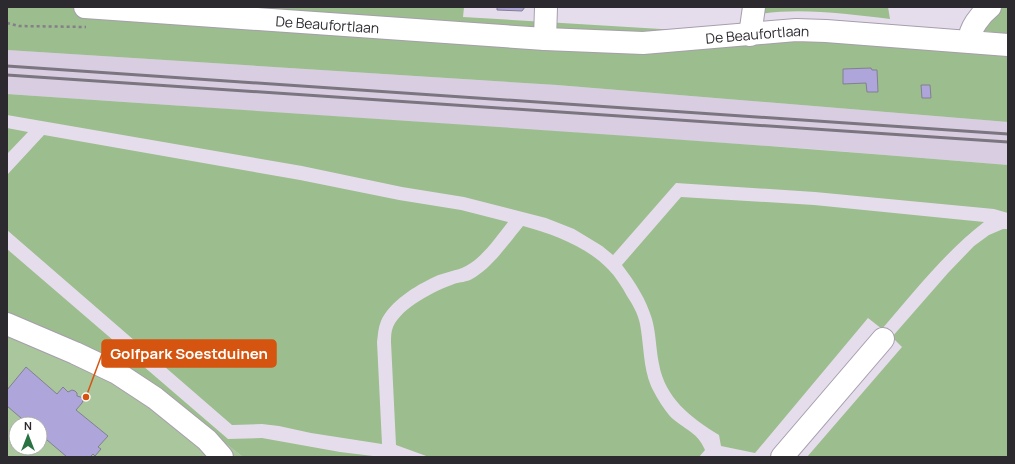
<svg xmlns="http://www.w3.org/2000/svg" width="1015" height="464" font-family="Manrope,sans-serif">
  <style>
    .built { fill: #d9cde2 }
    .green { fill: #aac69d; fill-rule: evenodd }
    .forest { fill: #9cbd8d }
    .building { fill: #aea6db; stroke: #82808f }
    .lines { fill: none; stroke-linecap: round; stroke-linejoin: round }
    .minor-casing { stroke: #a69eac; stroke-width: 24 }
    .path { stroke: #847f88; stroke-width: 2.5; stroke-dasharray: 3 3; stroke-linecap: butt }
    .minor { stroke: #fff; stroke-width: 22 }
    .rail { stroke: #7a757e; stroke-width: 3 }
    .labels { text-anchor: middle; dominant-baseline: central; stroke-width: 3; stroke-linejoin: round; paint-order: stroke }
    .street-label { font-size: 14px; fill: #2d2a2f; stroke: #fff }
    .leader { fill: none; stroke: #d55410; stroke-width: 1.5 }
    .callout-dot { fill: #d55410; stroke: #fff; stroke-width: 1.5 }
    .callout { fill: #d55410; stroke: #d55410; stroke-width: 1.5 }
    .callout-label { font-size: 15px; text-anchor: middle; font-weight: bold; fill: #fff }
  </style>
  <rect width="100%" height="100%" fill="#e5ddec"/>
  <path class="built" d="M7 50 557 85 1008 122V165L812 149 7 94Z"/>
  <path class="green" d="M7 312 131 370 243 457H7ZM16 424H40V448H16Z"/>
  <path class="forest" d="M7 7H464L463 17 1008 50V122L557 85 7 50Z
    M754 7H888L890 19C844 14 799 7 754 15Z
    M1004 7H1008V34L975 30 976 24Z
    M7 94C341 117 675 137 1008 165V213L994 209 815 192 676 183 613 255 602 246 574 229 546 218 464 197 402 187 302 166 7 115Z
    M7 128 28 132 7 154Z
    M44 135 300 180 399 200 461 210 508 222C496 237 483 257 466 266 457 271 444 272 434 277 415 286 390 301 381 321 378 328 378 335 377 342L382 444 311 433 279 426 262 424 232 425 7 230V175Z
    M681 197 814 205 984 222C945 252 914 292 882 329L868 318 755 453 721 446 719 435C691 418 665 398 659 364 656 350 656 333 652 319 646 299 635 282 622 265Z
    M523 226C552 234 586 246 608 269 616 277 622 287 627 296 633 305 638 314 640 324 644 345 643 367 651 386 655 395 666 413 673 419 686 430 698 433 705 450L699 457H429L396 445 391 342C391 337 391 332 393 327 402 307 435 291 454 284 460 282 467 282 472 279 492 268 509 243 523 226Z
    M1003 229H1008V457H807L902 347 892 337 948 273 974 246 989 235Z
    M7 249 228 439 262 438 340 452 381 457H243L131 370 7 312Z"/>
  <path class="building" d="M497 7H525L522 11 497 10Z
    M871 68 872 70H877L878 92H867L866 83 843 84V69Z
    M921 85H930L931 98H922Z
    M26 367 57 394 63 387 68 392 72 390 75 391 77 393V396L84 398 82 403 76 410 108 436 98 447 101 449 95 456 93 454 90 457H67L40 434V424H28L7 406V390Z"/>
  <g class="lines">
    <g class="minor-casing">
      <g id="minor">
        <path id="s1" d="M85 7 545 39 643 43 796 30 826 31 1008 45"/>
        <path d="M750 35 754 7"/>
        <path d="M545 39 546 7"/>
        <path d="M969 41C970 28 980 15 990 7"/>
        <path d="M7 324 75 353 117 373 155 398 207 440 222 457"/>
        <path d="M782 457 883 339"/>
      </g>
    </g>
    <path class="path" d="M7 23 19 26 86 27"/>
    <use href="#minor" class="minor"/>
    <path class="rail" d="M7 66 1008 134
      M7 75 1008 142"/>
  </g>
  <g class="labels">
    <g class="street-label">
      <text stroke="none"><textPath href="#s1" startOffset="243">De Beaufortlaan</textPath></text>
      <text stroke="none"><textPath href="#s1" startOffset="674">De Beaufortlaan</textPath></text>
    </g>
  </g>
  <path class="leader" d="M86 397L102 354"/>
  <circle class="callout-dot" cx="86" cy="397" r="4"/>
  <rect class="callout" x="102" y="340" width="174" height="27" rx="4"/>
  <g class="callout-label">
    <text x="189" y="359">Golfpark Soestduinen</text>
  </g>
  <rect width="1015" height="464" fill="none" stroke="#2d2a2f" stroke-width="16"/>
  <g transform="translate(28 436)"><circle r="19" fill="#ffffff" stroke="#abaaac"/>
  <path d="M0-3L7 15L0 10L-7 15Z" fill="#287341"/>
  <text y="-6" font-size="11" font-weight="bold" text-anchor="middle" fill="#2d2a2f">N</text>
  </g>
</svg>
